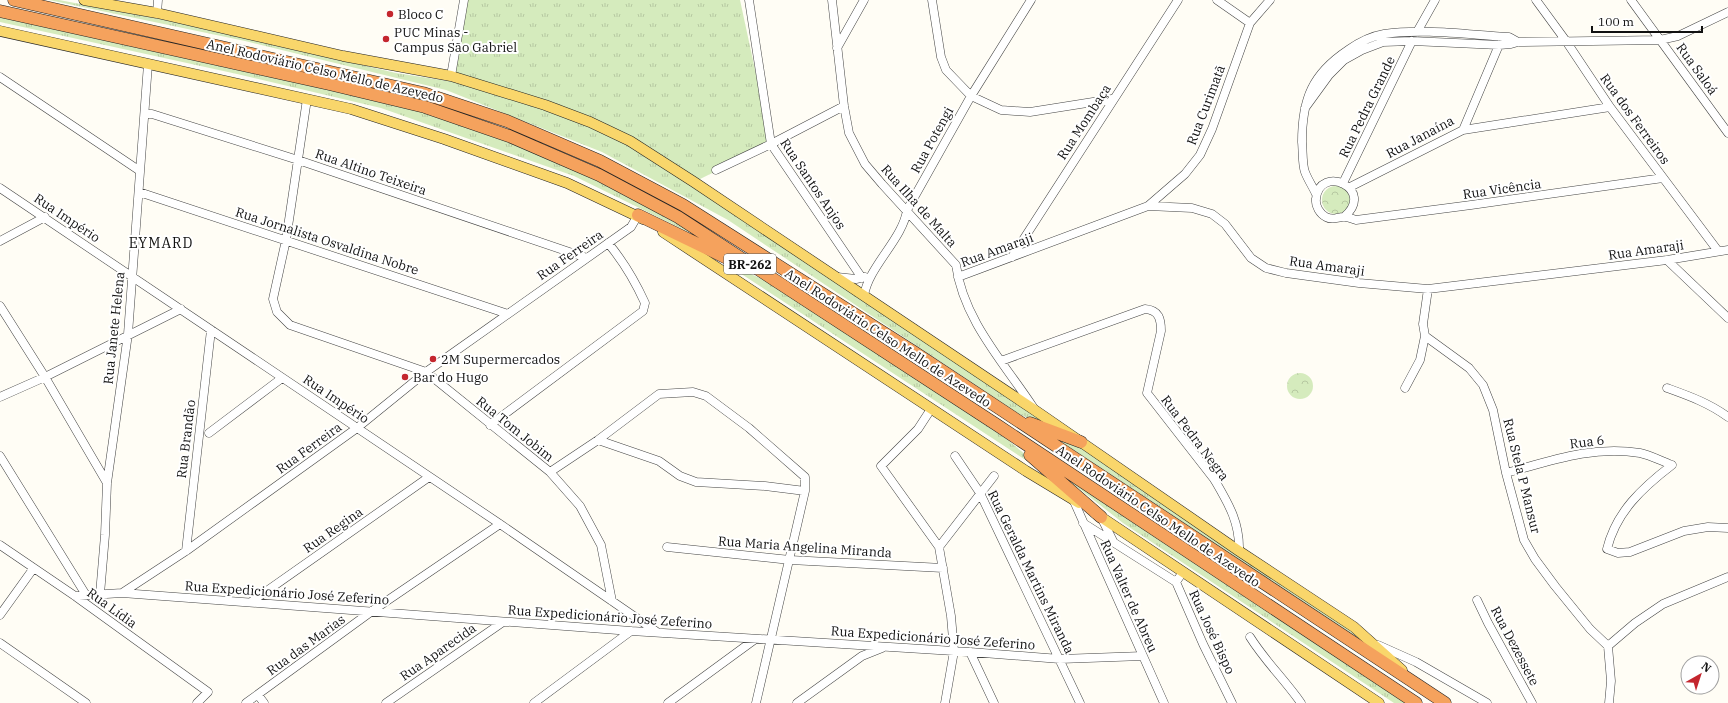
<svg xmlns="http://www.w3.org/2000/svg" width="1728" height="703" font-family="'IBM Plex Serif',serif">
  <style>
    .grass { fill: url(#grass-tufts) }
    .park { fill: url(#park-crowns) }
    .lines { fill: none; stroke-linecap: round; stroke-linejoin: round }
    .minor-casing { stroke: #444; stroke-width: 9 }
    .major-casing { stroke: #222; stroke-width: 11 }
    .highway-casing { stroke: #222; stroke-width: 13 }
    .minor { stroke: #fff; stroke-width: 8 }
    .major { stroke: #f9d66b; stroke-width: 10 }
    .highway { stroke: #f5a25d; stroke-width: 12 }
    .poi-dot { fill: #c4262e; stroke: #fff; stroke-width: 1.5 }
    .labels { text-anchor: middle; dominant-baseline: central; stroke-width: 4; stroke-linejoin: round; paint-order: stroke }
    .shield { fill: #fff; stroke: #585858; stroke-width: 1 }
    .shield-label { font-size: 12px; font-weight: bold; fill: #111 }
    .poi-label { font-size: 13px; fill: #111; stroke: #fff; text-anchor: start }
    .street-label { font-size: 13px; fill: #111; stroke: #fff }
    .neighbourhood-label { font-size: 14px; letter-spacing: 1px; fill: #111; stroke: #fff }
  </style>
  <defs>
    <pattern id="grass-tufts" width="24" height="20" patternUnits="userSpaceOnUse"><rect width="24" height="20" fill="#d5ebbd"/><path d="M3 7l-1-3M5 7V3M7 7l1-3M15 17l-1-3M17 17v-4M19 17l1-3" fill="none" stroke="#b6c8a1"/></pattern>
    <pattern id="park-crowns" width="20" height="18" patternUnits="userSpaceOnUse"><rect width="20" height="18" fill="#d5ebbd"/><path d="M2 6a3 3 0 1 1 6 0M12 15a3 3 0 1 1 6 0" fill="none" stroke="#b6c8a1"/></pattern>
  </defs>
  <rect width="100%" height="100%" fill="#fffdf5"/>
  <path class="grass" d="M49 0H59L186 24 396 73 454 82 534 105 624 141 590 122 451 76 464 0H740L771 144 694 182 1057 431 1019 414 728 220 602 152 446 90 245 41Z
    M0 15 374 99 444 118 528 149 615 189 709 242 574 176 381 108 237 74 0 22Z
    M720 260 773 284 1008 440 1053 478Z
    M1045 431 1080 446 1344 626 1360 639Z
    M1063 476 1407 703H1394L1123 523Z"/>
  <path class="park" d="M1322 200a14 14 0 1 1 28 0a14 14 0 1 1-28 0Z
    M1287 386a13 13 0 1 1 26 0a13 13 0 1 1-26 0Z"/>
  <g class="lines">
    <g class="minor-casing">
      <path id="minor" d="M749 0 771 144 862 278
        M832 0 844 106 849 133 865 164 882 184 956 265C963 319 1004 363 1033 407
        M932 0 941 57 946 70 971 96 1001 110 1030 112 1112 99
        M1217 0 1250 23
        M1536 0 1566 41 1610 107 1718 251
        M1631 0 1728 133
        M157 13 158 0
        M1417 32 1435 0
        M837 48 864 0
        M451 76 464 0
        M0 77 140 171
        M307 99 286 240 273 299 277 312 290 325 426 372 550 472 580 506 601 545 612 601
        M1305 108 1329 75 1344 60 1362 50 1383 42 1412 41 1499 45 1511 44 1518 42 1660 40 1678 36 1728 12
        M145 114H152L298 160 587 258
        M1463 130 1610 107
        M716 170 771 144 844 106
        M1343 183 1412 41
        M1350 187 1463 130 1499 45
        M0 188 500 524 657 632
        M139 192 508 314
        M1316 194C1313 187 1308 180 1305 172 1302 164 1303 151 1302 142 1302 99 1312 74 1348 50 1358 43 1372 36 1384 34 1423 28 1470 35 1509 37L1518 42
        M1148 206 1185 174 1200 155 1212 129 1250 23 1270 0
        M1344 217C1377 189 1319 163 1316 199 1315 206 1320 214 1326 217 1333 221 1337 217 1344 217 1348 217 1353 219 1356 220L1471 205 1663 178
        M0 241 45 217
        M1012 257 1178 0
        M1667 260 1728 318
        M837 277 856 279 865 277
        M958 277 1148 206 1192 208 1212 214 1225 224 1251 258 1266 268 1286 273 1359 283 1428 289 1667 260 1728 250
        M864 296C868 267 903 239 907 210L971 96 1031 0
        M0 306 45 377 107 483
        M1425 336 1469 368 1483 385 1493 410 1506 473 1524 540 1535 559 1555 586 1590 629 1608 646
        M1001 361 1145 309C1159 310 1161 319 1161 331L1147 393 1214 479C1228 503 1240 522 1239 551
        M1405 388 1420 360 1425 336 1423 324 1428 289
        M1667 388C1689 396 1709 403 1728 417
        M0 397 45 377 181 309
        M931 409 918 429 881 466 939 547
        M490 425 643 311 645 303C635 281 623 261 608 243
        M209 433 282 378
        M598 440 659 461 680 476 696 482 765 486 805 491
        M0 456 86 595
        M955 456 980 493 1080 703
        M1672 465C1642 488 1616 512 1607 549L1618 553 1630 552 1684 531 1708 527 1728 528
        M550 472 598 440 659 394 693 392 706 396 749 428 805 477V491L756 703
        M1506 473C1550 461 1593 445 1640 453 1650 455 1661 461 1672 465
        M1073 499 1164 703
        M1101 517 1113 541
        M1083 523 1176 582
        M0 545 75 596 208 692 197 703
        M667 547 790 560 943 568
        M186 551 211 330
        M1183 572 1176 582 1203 644 1232 703
        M122 593 186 551 357 428 426 372 631 227 638 215
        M100 594 105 535 107 483 128 334 148 64
        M75 596 122 593 631 631 970 652 1060 659 1143 656
        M1477 600 1488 623 1532 703
        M251 602 429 477
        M0 615 33 569
        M1250 637C1265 661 1285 680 1301 703
        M0 643 86 703
        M1378 645 1416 662 1487 703
        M1608 646 1635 623 1663 604 1728 577
        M1608 646 1611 681 1609 703
        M970 652 994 703
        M258 695 264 703
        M246 703 372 611 500 524
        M386 703 503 622
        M534 703 631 631
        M668 703 754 640
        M797 703 862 656 882 648
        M945 703 954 651 951 616 939 547 994 476"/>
    </g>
    <g class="major-casing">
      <path id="major" d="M84 0 157 13 343 56 451 76 545 105 590 122 630 141 694 182 1036 411 1239 551 1354 627 1402 670
        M0 31 351 109 444 139 567 183 643 219
        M663 232 1026 471 1079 503
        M1095 513 1379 703"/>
    </g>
    <g class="highway-casing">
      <path id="highway" d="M14 0 423 93 507 121 600 161 683 205 914 352 1445 703
        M0 11 329 84 425 107 509 136 599 175 678 217 997 425 1416 703
        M638 215 739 264
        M1030 423 1081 442
        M1030 455 1101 517"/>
    </g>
    <use href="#minor" class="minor"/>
    <use href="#major" class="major"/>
    <use href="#highway" class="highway"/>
  </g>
  <g class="poi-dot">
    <circle cx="390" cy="14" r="4"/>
    <circle cx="386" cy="39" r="4"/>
    <circle cx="433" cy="359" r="4"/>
    <circle cx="405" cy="377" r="4"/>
  </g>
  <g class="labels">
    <rect class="shield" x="724" y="254" width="52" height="20" rx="3"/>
    <g class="shield-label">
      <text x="750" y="264">BR-262</text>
    </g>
    <g class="poi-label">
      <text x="398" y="14">Bloco C</text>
      <text x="394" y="32">PUC Minas -<tspan x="394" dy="15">Campus São Gabriel</tspan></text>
      <text x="441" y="359">2M Supermercados</text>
      <text x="413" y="377">Bar do Hugo</text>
    </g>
    <g class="street-label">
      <text transform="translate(1697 69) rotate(54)">Rua Saloá</text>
      <text transform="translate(325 71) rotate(13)">Anel Rodoviário Celso Mello de Azevedo</text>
      <text transform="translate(1206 105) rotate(-69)">Rua Curimatã</text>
      <text transform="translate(1367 107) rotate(-64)">Rua Pedra Grande</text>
      <text transform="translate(1635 119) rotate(54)">Rua dos Ferreiros</text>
      <text transform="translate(1084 122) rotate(-57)">Rua Mombaça</text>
      <text transform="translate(1420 137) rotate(-28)">Rua Janaína</text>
      <text transform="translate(932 140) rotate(-61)">Rua Potengi</text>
      <text transform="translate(371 172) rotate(19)">Rua Altino Teixeira</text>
      <text transform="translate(813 184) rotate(56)">Rua Santos Anjos</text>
      <text transform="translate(1502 189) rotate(-8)">Rua Vicência</text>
      <text transform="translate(919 206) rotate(48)">Rua Ilha de Malta</text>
      <text transform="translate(67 218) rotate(34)">Rua Império</text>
      <text transform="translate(327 241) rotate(18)">Rua Jornalista Osvaldina Nobre</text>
      <text transform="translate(997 250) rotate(-20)">Rua Amaraji</text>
      <text transform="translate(1646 250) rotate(-8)">Rua Amaraji</text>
      <text transform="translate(570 255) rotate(-35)">Rua Ferreira</text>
      <text transform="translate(1327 266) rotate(8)">Rua Amaraji</text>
      <text transform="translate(114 328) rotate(-84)">Rua Janete Helena</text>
      <text transform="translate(888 338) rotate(33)">Anel Rodoviário Celso Mello de Azevedo</text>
      <text transform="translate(336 399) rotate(34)">Rua Império</text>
      <text transform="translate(515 429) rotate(39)">Rua Tom Jobim</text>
      <text transform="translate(1195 438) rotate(53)">Rua Pedra Negra</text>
      <text transform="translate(186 439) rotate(-83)">Rua Brandão</text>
      <text transform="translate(1587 442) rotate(-7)">Rua 6</text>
      <text transform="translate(309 448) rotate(-36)">Rua Ferreira</text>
      <text transform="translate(1522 476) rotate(76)">Rua Stela P Mansur</text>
      <text transform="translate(1158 516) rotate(34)">Anel Rodoviário Celso Mello de Azevedo</text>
      <text transform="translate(333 530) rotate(-35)">Rua Regina</text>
      <text transform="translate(805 547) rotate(4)">Rua Maria Angelina Miranda</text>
      <text transform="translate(1031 572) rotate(64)">Rua Geralda Martins Miranda</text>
      <text transform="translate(287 593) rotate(4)">Rua Expedicionário José Zeferino</text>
      <text transform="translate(1129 596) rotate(66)">Rua Valter de Abreu</text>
      <text transform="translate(112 608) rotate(36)">Rua Lídia</text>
      <text transform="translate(610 617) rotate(4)">Rua Expedicionário José Zeferino</text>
      <text transform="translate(1212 632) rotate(65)">Rua José Bispo</text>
      <text transform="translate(933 638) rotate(4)">Rua Expedicionário José Zeferino</text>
      <text transform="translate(306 645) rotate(-36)">Rua das Marias</text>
      <text transform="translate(1515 646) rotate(62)">Rua Dezessete</text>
      <text transform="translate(438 652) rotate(-35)">Rua Aparecida</text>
    </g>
    <g class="neighbourhood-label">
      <text x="161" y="243">EYMARD</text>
    </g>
  </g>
  <g transform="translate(1700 675) rotate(39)"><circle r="19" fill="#ffffff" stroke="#a0a0a0"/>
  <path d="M0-3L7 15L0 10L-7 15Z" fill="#c4262e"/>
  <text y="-6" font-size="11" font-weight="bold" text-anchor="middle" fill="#111111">N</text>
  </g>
  <path d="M1592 26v6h110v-6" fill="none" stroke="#111111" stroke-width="2"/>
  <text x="1598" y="26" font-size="12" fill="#111111" stroke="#ffffff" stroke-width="3" paint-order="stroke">100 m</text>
</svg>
